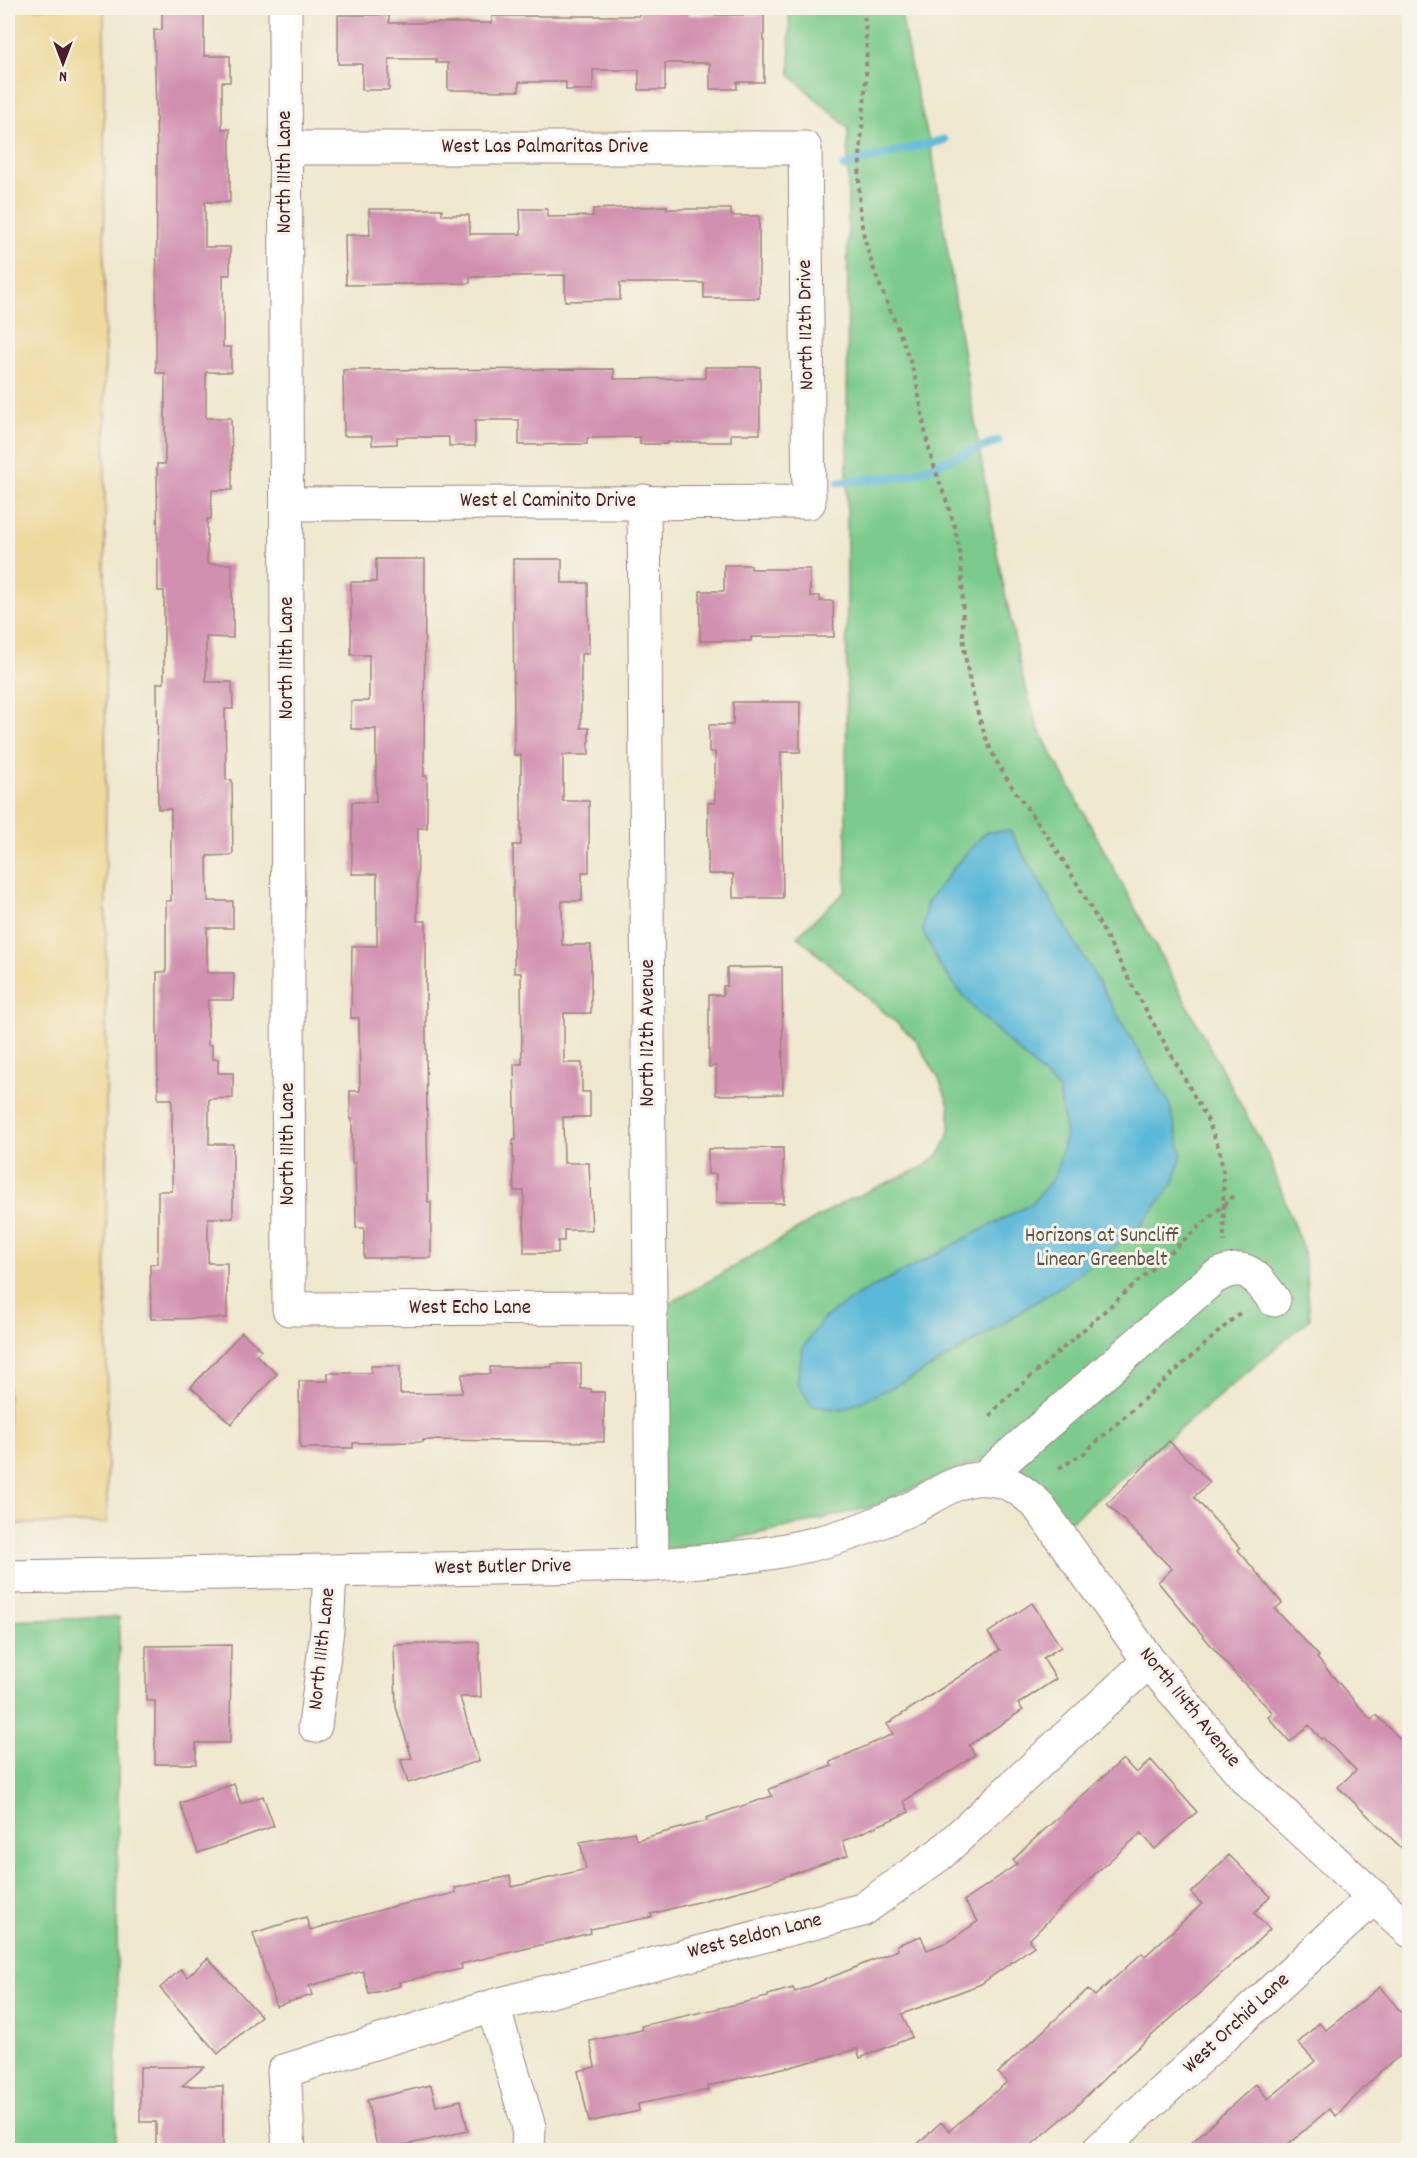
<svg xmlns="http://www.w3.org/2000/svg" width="1417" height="2158" font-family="Dekko,sans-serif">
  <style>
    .green { fill: #7bcb8c; stroke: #62755c; stroke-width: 1.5 }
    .sand { fill: #eeda9e; stroke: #9c7c64; stroke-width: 1.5 }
    .water { fill: #5ab8d8; stroke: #526c82; stroke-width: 1.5 }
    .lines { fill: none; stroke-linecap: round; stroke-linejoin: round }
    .stream { stroke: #5ab8d8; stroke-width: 9 }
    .building { fill: #d190b0 }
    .minor-casing { stroke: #9c847d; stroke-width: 35 }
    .path { stroke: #9c847d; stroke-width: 4; stroke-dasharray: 4.5 4.5; stroke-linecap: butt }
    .minor { stroke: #fff; stroke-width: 33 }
    .labels { text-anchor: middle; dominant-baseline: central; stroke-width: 6; stroke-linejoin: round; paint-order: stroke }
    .street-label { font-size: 21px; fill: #4a1f2b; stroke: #f7f3e8 }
    .park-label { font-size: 21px; fill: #595348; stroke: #f7f3e8 }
  </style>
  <rect width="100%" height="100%" fill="#f7f3e8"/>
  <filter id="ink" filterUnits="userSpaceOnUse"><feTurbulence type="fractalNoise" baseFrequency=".0167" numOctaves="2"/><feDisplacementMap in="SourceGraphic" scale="12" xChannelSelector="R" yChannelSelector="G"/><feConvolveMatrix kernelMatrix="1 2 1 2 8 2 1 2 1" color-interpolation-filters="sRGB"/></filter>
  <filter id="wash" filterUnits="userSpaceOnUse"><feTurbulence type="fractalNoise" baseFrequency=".008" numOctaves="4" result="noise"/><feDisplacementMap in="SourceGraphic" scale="24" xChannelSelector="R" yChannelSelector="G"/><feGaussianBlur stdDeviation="1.35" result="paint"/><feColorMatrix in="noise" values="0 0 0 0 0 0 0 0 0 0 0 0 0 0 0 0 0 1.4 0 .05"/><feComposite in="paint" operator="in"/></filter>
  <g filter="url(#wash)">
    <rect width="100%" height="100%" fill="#efe8cf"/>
    <path class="green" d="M789 8H900L912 74 933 157 967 376 998 559 1022 675 1038 728 1269 1157 1304 1253 1310 1319 1066 1525 1018 1465 984 1459 945 1474 868 1508 718 1543 663 1549 661 1309 844 1202 923 1167 939 1154 947 1139 950 1125 949 1105 939 1079 916 1040 797 936 846 891 848 128 790 75Z
      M119 1617 116 2150H8V1621Z"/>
    <path class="sand" d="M8 8H104L107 1523 8 1524Z"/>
    <path class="water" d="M1010 831 1169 1103 1182 1154 1174 1183 1137 1230 1066 1283 964 1348 912 1378 843 1410 812 1406 797 1382 803 1347 823 1319 858 1295 1031 1204 1055 1176 1066 1136 1059 1090 974 1009 941 968 923 931 926 904 958 862 986 832Z"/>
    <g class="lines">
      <path class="stream" d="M844 167 860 161 944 140
        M839 482 907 476 998 441"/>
    </g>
    <g id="blocks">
      <path class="building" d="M162 8H204V56H230V82H222V129H230V202H205V247H230V275H223V347H231V372H206V418H231L232 464V490H212L211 519H207V564H232V609H233V638L206 637V682H232L233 709H225L226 780H232L233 855 207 856 208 901H233V928H207V973H234L233 1000H208V1045H212V1059H218V1073H233V1098L209 1099V1144H233V1218H208V1263H227V1318L151 1319 150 1264H158V1191H172V1099H158L157 1024V972H166V901H171V809H158L157 683H164V591H158L157 464H165V373H156L157 155 154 30H162Z
        M639 8H688V15H764V82H737V89H710V63H665V90H639V70H593V90H566V82H519V91L448 90V63H436V59H389V90H362V64H338V15H389V23H492V16H639Z
        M667 206V209H731V216H759V298H704V283H620V300L565 301V275L470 277V283L346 285 345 235H370L369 209H442V215H469L470 234H521L520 209H547V217L593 216V209Z
        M705 367H760V434H731V442H667V444H640V437L587 438V444L519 445V420H475V446H449V437H397V444L372 445V436H344L343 370 614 369V379L705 378Z
        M376 559H425L424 776H427V828H418L417 921H426V1046L428 1202H431V1258H364V1228H356L355 1163H352V1119H350V1091H360L359 1018H351L352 946H377V874H352V802H376V729H351V701H369V655H351V582H376Z
        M513 559H562V583H588L589 654H581V728H589V755H563V801H589V872H582V901H562V945H591V1013H564V1063H582V1092H590V1117H563L564 1163H589L592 1230H564V1241H558V1253H524V1191H514L513 1140H516L514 1064H522L521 973H514V901H513V845H521V755H514Z
        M724 565H751V569H810V596H820V601H833L834 637H751V641H700V591H724Z
        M733 702H800V752H781L783 898H733V874H708V803H715V752H709V725H733Z
        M782 967 783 1094 716 1095V1066L709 1067V995H723V986H727V968Z
        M783 1148 784 1203H716V1174H708V1149Z
        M242 1332 261 1350 256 1355 277 1374 231 1424 191 1387Z
        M552 1364H581V1389H591V1392H604V1442L423 1440V1442L353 1443V1448H300L299 1381H328V1373H371V1366H400V1394L462 1393V1374H490V1367H552Z
        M1169 1441 1210 1482 1194 1497 1240 1548 1238 1550 1282 1603 1275 1609 1319 1656 1317 1658 1371 1720 1376 1715 1410 1748V1856L1338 1787 1356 1770 1323 1738 1321 1739 1309 1725 1290 1742 1268 1717 1273 1713 1235 1674 1158 1582 1172 1569 1107 1504Z
        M1032 1603 1061 1647 1043 1658 1056 1679 1018 1704 1023 1710 969 1745 975 1755 904 1801 909 1812 843 1841 848 1855 755 1887 651 1914 652 1917 590 1929 591 1933 461 1964 462 1969 399 1982 400 1986 369 1994 363 1971 309 1986 312 1995 276 2006 253 1933 306 1917 310 1930 391 1907 456 1893 455 1888 510 1876 512 1887 586 1869 580 1842 634 1832 636 1840 707 1821 706 1818 772 1796 769 1789 832 1766 830 1762 893 1734 887 1724 1000 1650 988 1633Z
        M479 1642 481 1697H460L479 1761 408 1783 401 1760 412 1758 396 1707 394 1645Z
        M231 1645 230 1743H196V1764H155V1701H146V1646Z
        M1123 1759 1136 1773 1151 1760 1197 1812 1155 1849 1141 1833 1097 1872 1029 1940 1034 1946 981 1984 902 2014 912 2037 860 2058 857 2049 787 2068V2067L708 2086 709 2090 638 2104 639 2111 589 2122 578 2071 595 2067 590 2041 642 2030 641 2026 768 1997V1995L793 1988 795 1992 898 1950 897 1945 921 1936 927 1950 950 1941 978 1921 964 1901 1017 1864 1013 1860 1031 1842Z
        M234 1784 241 1804 263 1796 274 1826 198 1853 180 1803Z
        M1229 1855 1270 1896 1254 1913 1270 1929 1248 1950 1115 2068 1069 2113 1024 2151H910L941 2122 949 2131 1007 2082 998 2073 1088 1989 1095 1996 1142 1953 1145 1956 1202 1904 1191 1893Z
        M208 1958 261 2016 218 2054 160 1988 181 1969 187 1977Z
        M1380 1987 1410 2023V2048L1382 2070 1336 2116 1329 2109 1280 2151H1182L1256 2084 1268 2099 1315 2061 1298 2043 1319 2023 1326 2030Z
        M140 2067H204L182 2086H223V2151H156V2122H140Z
        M431 2085 436 2106 461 2100 468 2131 378 2151 367 2100Z"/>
    </g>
  </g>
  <g filter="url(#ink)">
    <use href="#blocks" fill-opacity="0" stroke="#9c847d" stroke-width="1.5"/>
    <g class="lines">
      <g class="minor-casing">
        <path id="minor" d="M285 8 289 1309 651 1308
          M286 148H805L809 502 288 504
          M644 501 652 1565
          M984 1478 1213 1278C1246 1259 1255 1275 1274 1300
          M8 1577 652 1565C725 1560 798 1554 868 1527 883 1521 899 1514 914 1507 935 1495 960 1477 985 1479 1009 1480 1020 1489 1037 1504L1149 1661 1248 1781 1410 1931
          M315 1726 327 1630 330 1572
          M493 2006 529 2127 528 2150
          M289 2150 284 2071 493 2006 862 1910 940 1854 1149 1661
          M1099 2150 1374 1897"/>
      </g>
      <path class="path" d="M863 8C874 75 855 143 860 211 865 263 892 309 909 358 920 387 921 416 928 445 936 478 952 509 958 543 964 572 962 602 963 632 965 667 974 705 986 738 1002 781 1035 815 1059 854 1086 896 1108 941 1132 985 1157 1030 1183 1075 1208 1121L1220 1151 1223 1172 1224 1242
        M990 1416 999 1405 1237 1193
        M1059 1468 1083 1454 1243 1310"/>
      <use href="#minor" class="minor"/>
    </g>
  </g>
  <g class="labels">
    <g class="street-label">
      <text x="545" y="148">West Las Palmaritas Drive</text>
      <text transform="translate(286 172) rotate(-90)">North 111th Lane</text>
      <text transform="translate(807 325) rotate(-91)">North 112th Drive</text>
      <text x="548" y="502">West el Caminito Drive</text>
      <text transform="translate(288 658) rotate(-90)">North 111th Lane</text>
      <text transform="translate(649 1033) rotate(-90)">North 112th Avenue</text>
      <text transform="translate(289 1144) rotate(-90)">North 111th Lane</text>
      <text x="470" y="1309">West Echo Lane</text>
      <text transform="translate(503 1568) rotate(-1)">West Butler Drive</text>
      <text transform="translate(323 1649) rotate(-84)">North 111th Lane</text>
      <text transform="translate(1189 1708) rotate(51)">North 114th Avenue</text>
      <text transform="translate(755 1937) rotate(-14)">West Seldon Lane</text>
      <text transform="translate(1237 2024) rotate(-43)">West Orchid Lane</text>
    </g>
    <g class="park-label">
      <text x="1102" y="1237">Horizons at Suncliff<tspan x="1102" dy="24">Linear Greenbelt</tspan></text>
    </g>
  </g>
  <rect width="1417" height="2158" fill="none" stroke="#f7f3e8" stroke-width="30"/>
  <g transform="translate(63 63) rotate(180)" stroke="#f7f3e8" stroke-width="4.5" paint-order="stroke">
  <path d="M0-4.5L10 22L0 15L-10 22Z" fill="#4a1f2b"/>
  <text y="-9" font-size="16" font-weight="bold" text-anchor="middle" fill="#4a1f2b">N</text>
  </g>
</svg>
